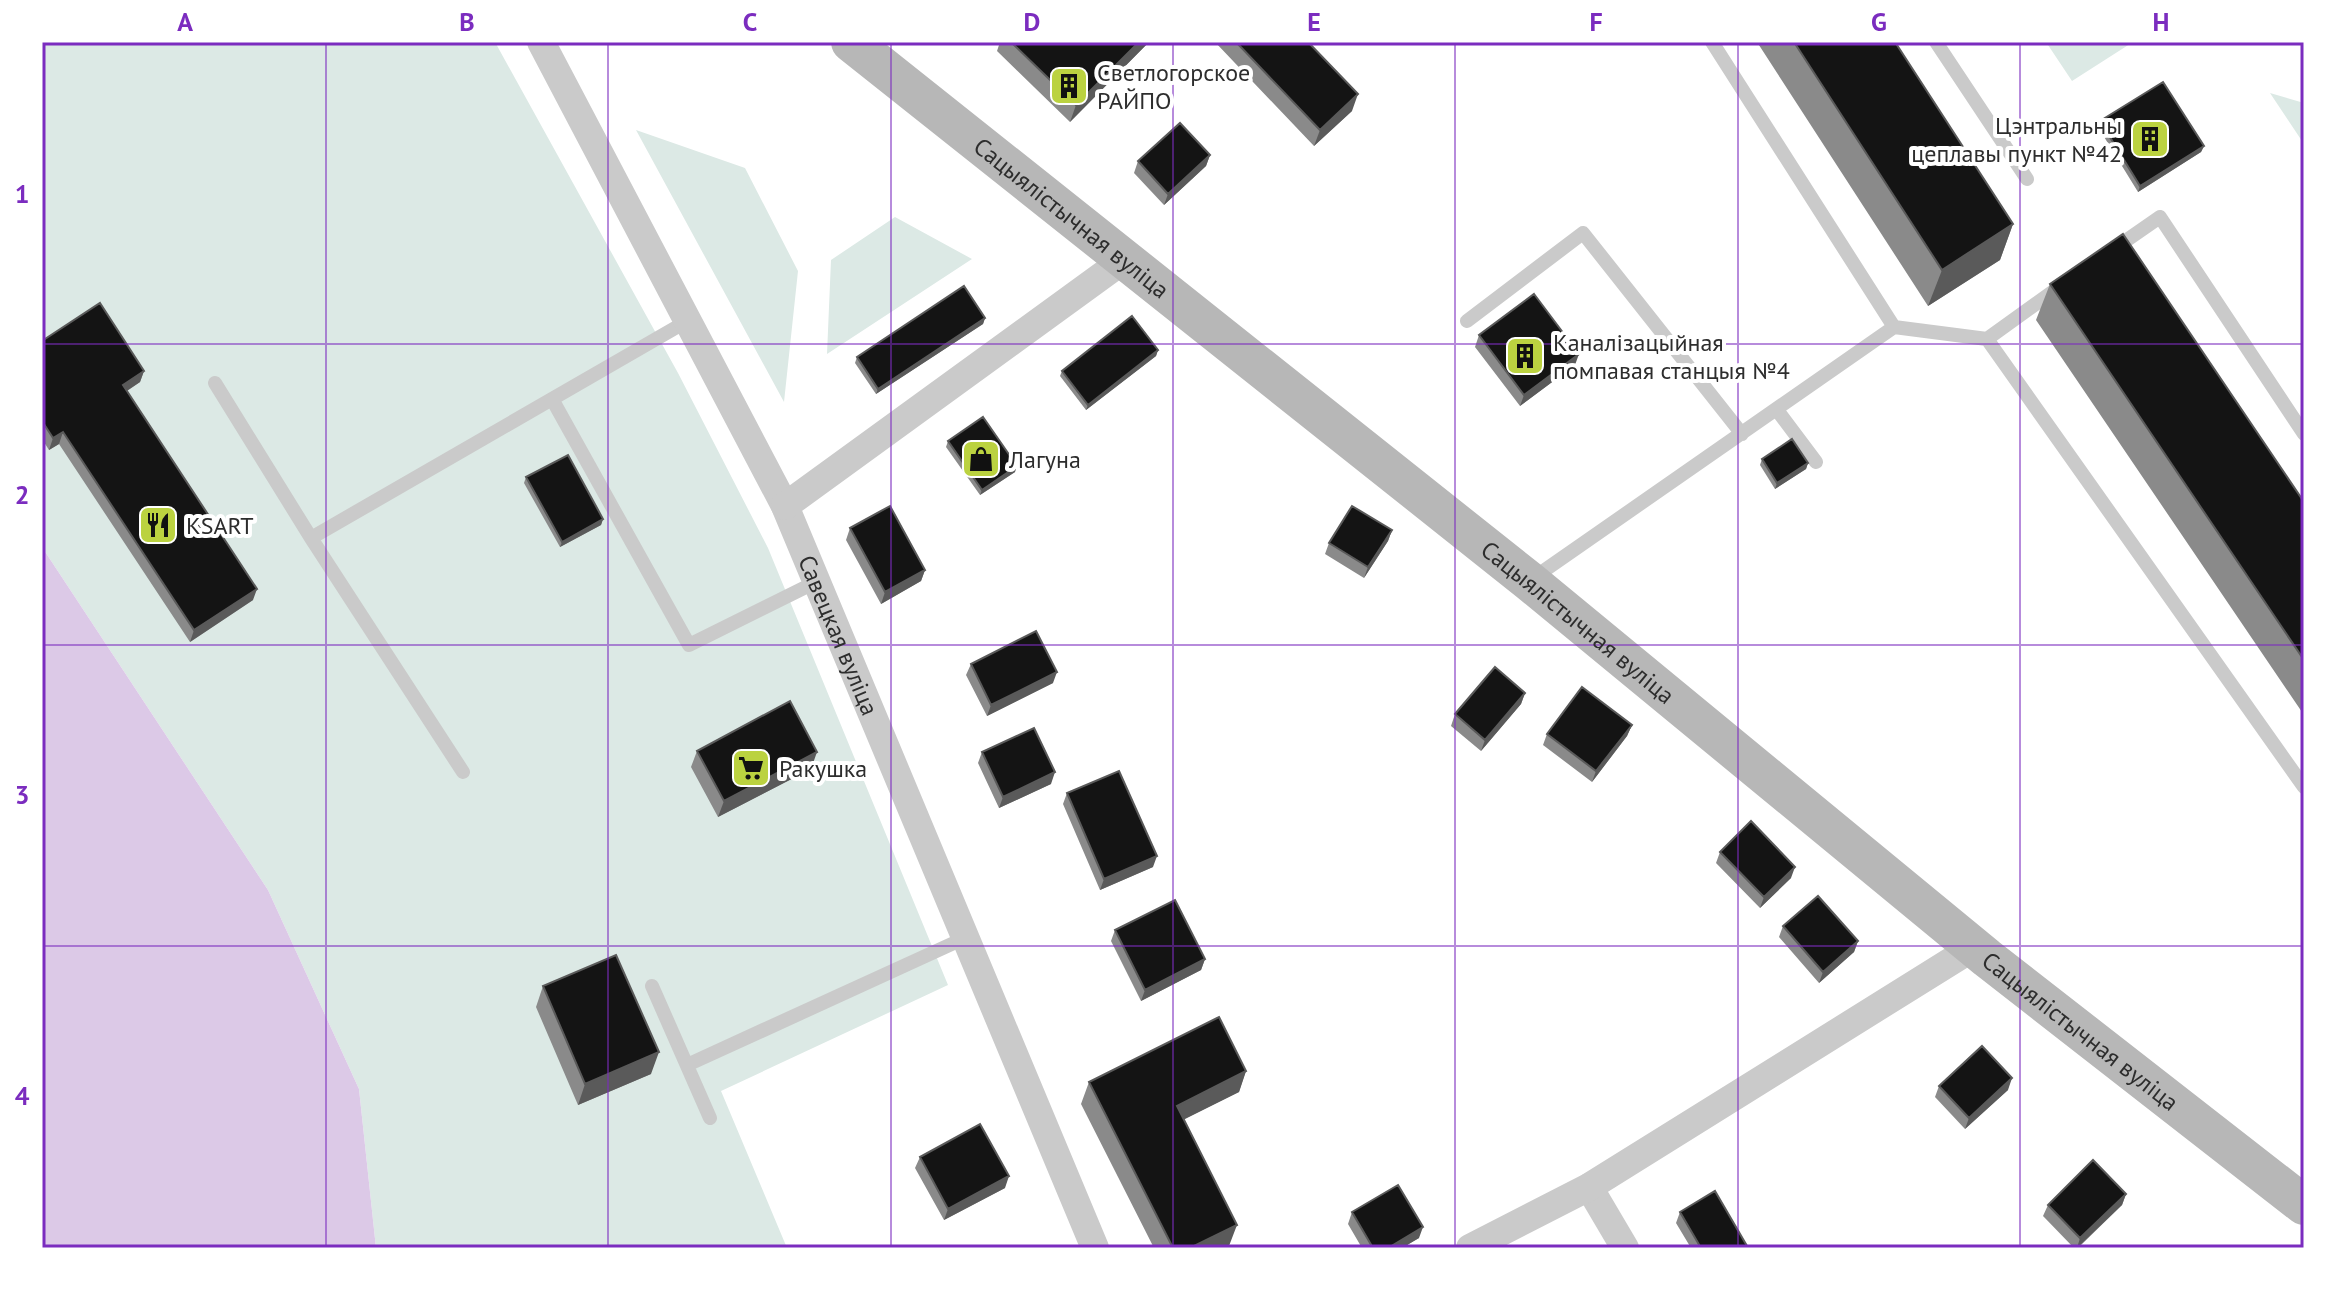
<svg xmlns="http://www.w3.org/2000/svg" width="2346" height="1290" font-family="'PT Sans',sans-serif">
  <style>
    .green { fill: #dce9e5 }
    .water { fill: #dcc9e7 }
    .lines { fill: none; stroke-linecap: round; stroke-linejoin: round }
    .lane { stroke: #cacaca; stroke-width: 14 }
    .street { stroke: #cacaca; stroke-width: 28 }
    .secondary { stroke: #b7b7b7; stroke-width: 40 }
    .wall { fill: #8a8a8a }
    .shaded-wall { fill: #5a5a5a }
    .building { fill: #141414; stroke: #5a5a5a; stroke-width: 2 }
    .grid { fill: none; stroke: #7b2cbf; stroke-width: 2; stroke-opacity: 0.55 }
    .labels { text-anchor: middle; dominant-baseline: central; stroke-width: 8; stroke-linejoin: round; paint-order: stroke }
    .poi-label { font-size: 24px; fill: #2d2d2d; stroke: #fff; text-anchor: start }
    .street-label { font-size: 24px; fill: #2d2d2d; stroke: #fff }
    .neatline { fill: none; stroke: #7b2cbf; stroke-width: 3 }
    .grid-label { font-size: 26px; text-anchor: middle; font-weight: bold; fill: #7b2cbf }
  </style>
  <rect width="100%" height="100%" fill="#fff"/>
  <path class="green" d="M42 42H495L678 373 768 548 948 985 721 1091 787 1248H376L359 1089 268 890 42 547Z
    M2046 42H2133L2072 81Z
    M2270 93 2304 103V144Z
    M636 130 745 168 798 271 784 402Z
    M895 217 972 259 827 354 831 260Z"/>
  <path class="water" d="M42 547 268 890 359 1089 376 1248H42Z"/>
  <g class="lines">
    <path class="lane" d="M1712 42 1894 327
      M1936 42 2027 179
      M2111 251 2160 217 2304 434
      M1467 321 1583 233 1742 434
      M1987 339 2058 288
      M215 383 311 538 463 772
      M552 399 689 645 818 581
      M1777 410 1816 462
      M311 538 689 320
      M1532 579 1894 327 1987 339 2304 787
      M652 986 710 1118
      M687 1065 967 937"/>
    <g class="street">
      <path id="s1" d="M541 42 785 506 1095 1248"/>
      <path d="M785 506 1125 259"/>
      <path d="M1589 1187 1625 1248"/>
      <path d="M1470 1248 1589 1187 1974 947"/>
    </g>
    <path class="secondary" id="s2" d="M851 42 1529 581 1987 958 2304 1205"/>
  </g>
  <path class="wall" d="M1000 42H1149L1070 122 997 51Z
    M1215 42H1308L1352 111 1314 146Z
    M1757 42H1895L2013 224 2000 260 1928 306Z
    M2100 121 2204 146 2201 152 2138 192 2098 127Z
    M1210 155 1206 166 1164 205 1134 173 1138 161Z
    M2050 284 2304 502V715L2036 320Z
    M985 318 983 324 876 394 855 363 857 357Z
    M1479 335 1575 365 1520 406 1475 347Z
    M42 341 144 371 140 382 127 391 253 600 190 642 59 444 49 450 42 439Z
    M1158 350 1156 356 1086 410 1060 376 1062 371Z
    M948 441 1015 472 980 495 946 447Z
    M1762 459 1808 463 1806 469 1775 489 1760 465Z
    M526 477 603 519 601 525 560 547 524 483Z
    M850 528 925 570 921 581 881 604 846 540Z
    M1392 530 1388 541 1364 578 1325 554 1329 543Z
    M971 664 1053 683 987 716 966 675Z
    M1525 693 1521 704 1481 751 1451 726 1455 714Z
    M1632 725 1627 736 1592 782 1543 745 1547 734Z
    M697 751 811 769 718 817 691 767Z
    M982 752 1051 784 999 808 978 763Z
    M1067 793 1153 867 1100 890 1063 804Z
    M1720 852 1791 878 1760 908 1716 863Z
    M1783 926 1858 941 1854 952 1819 983 1779 937Z
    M1115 930 1205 959 1201 970 1141 1001 1111 941Z
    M543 986 651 1074 578 1105 536 1007Z
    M1246 1071 1239 1092 1184 1119 1229 1246 1224 1248H1154L1081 1104 1089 1082Z
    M1939 1086 2008 1090 1965 1129 1935 1097Z
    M920 1157 1005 1188 944 1220 915 1168Z
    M2126 1194 2122 1205 2078 1248H2074L2043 1216 2048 1205Z
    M1352 1212 1419 1238 1402 1248H1362L1348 1224Z
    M1680 1212 1747 1246V1248H1691L1676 1223Z"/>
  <path class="shaded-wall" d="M1139 42H1149L1070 122 1076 105Z
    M1358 94 1352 111 1314 146 1320 130Z
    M2204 146 2201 152 2138 192 2140 186Z
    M1210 155 1206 166 1164 205 1168 194Z
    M2013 224 2000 260 1928 306 1942 270Z
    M985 318 983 324 876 394 878 389Z
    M1158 350 1156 356 1086 410 1088 405Z
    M1579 354 1575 365 1520 406 1524 395Z
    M144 371 140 382 119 396 123 385Z
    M63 432 59 444 49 450 53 438Z
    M1808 463 1806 469 1775 489 1777 483Z
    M1017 466 1015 472 980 495 982 490Z
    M603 519 601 525 560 547 562 542Z
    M1392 530 1388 541 1364 578 1368 567Z
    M925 570 921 581 881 604 885 592Z
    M257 589 253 600 190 642 194 630Z
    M1057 672 1053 683 987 716 991 705Z
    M1525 693 1521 704 1481 751 1485 740Z
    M1632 725 1627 736 1592 782 1596 771Z
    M817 752 811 769 718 817 724 801Z
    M1055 772 1051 784 999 808 1003 797Z
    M1157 856 1153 867 1100 890 1104 879Z
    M1795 867 1791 878 1760 908 1764 897Z
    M1858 941 1854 952 1819 983 1823 972Z
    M1205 959 1201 970 1141 1001 1145 990Z
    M659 1052 651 1074 578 1105 585 1084Z
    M1246 1071 1239 1092 1169 1127 1177 1106Z
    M2012 1078 2008 1090 1965 1129 1969 1118Z
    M1009 1176 1005 1188 944 1220 948 1209Z
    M2126 1194 2122 1205 2077 1248 2080 1238Z
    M1237 1225 1229 1246 1224 1248H1190Z
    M1423 1227 1419 1238 1402 1248H1388Z"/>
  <path class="building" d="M1011 42H1139L1076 105Z
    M1236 42H1308L1358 94 1320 130Z
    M1794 42H1895L2013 224 1942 270Z
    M2163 82 2204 146 2140 186 2100 121Z
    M1180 123 1210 155 1168 194 1138 161Z
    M2123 234 2304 502V660L2050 284Z
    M964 286 985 318 878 389 857 357Z
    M1534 294 1579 354 1524 395 1479 335Z
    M100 303 144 371 123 385 257 589 194 630 63 432 53 438 42 421V341Z
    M1132 316 1158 350 1088 405 1062 371Z
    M983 417 1017 466 982 490 948 441Z
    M1792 439 1808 463 1777 483 1762 459Z
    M568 455 603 519 562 542 526 477Z
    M890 506 925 570 885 592 850 528Z
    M1352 506 1392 530 1368 567 1329 543Z
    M1036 631 1057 672 991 705 971 664Z
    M1495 667 1525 693 1485 740 1455 714Z
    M1582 687 1632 725 1596 771 1547 734Z
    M790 701 817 752 724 801 697 751Z
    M1034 728 1055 772 1003 797 982 752Z
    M1119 771 1157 856 1104 879 1067 793Z
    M1751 821 1795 867 1764 897 1720 852Z
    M1818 896 1858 941 1823 972 1783 926Z
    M1175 900 1205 959 1145 990 1115 930Z
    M616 955 659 1052 585 1084 543 986Z
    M1219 1017 1246 1071 1177 1106 1237 1225 1190 1248H1173L1089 1082Z
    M1982 1046 2012 1078 1969 1118 1939 1086Z
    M980 1124 1009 1176 948 1209 920 1157Z
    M2093 1160 2126 1194 2080 1238 2048 1205Z
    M1398 1185 1423 1227 1388 1248H1373L1352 1212Z
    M1715 1191 1747 1246 1744 1248H1701L1680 1212Z"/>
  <path class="grid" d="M326 42V1248M608 42V1248M891 42V1248M1173 42V1248M1455 42V1248M1738 42V1248M2020 42V1248M42 344H2304M42 645H2304M42 946H2304"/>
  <defs>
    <g id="building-square" transform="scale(2)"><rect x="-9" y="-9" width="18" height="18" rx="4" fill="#bbd240" stroke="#fff"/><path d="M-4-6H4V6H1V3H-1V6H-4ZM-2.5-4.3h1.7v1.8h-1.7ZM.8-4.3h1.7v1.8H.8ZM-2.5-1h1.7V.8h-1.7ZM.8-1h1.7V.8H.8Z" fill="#111"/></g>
    <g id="shop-square" transform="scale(2)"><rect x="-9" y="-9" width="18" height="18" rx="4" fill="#bbd240" stroke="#fff"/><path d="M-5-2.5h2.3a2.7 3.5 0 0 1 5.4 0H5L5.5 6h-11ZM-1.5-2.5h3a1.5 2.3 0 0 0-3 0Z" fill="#111"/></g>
    <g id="restaurant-square" transform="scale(2)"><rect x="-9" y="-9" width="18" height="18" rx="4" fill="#bbd240" stroke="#fff"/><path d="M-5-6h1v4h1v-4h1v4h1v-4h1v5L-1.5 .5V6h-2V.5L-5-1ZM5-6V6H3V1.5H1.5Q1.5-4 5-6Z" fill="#111"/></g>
    <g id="supermarket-square" transform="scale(2)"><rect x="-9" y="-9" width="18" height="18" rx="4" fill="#bbd240" stroke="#fff"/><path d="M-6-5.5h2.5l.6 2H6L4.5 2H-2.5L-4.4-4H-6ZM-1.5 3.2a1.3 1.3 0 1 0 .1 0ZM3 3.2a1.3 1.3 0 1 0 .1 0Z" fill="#111"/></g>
  </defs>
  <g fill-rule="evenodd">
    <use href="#building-square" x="1069" y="86"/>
    <use href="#building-square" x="2150" y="139"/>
    <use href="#building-square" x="1525" y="356"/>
    <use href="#shop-square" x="981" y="459"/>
    <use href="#restaurant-square" x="158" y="525"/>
    <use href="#supermarket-square" x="751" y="768"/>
  </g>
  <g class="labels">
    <g class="poi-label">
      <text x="1097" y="72">Светлогорское<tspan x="1097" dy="28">РАЙПО</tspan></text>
      <text x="2122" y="125" text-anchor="end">Цэнтральны<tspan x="2122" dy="28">цеплавы пункт №42</tspan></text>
      <text x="1553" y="342">Каналізацыйная<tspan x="1553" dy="28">помпавая станцыя №4</tspan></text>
      <text x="1009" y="459">Лагуна</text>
      <text x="186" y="525">KSART</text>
      <text x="779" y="768">Ракушка</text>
    </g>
    <g class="street-label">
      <text stroke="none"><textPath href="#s2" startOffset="282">Сацыялістычная вуліца</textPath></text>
      <text stroke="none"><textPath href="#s2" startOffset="930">Сацыялістычная вуліца</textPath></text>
      <text stroke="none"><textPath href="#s1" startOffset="664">Савецкая вуліца</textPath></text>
      <text stroke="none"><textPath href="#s2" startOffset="1578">Сацыялістычная вуліца</textPath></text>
    </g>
  </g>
  <rect width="2346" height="1290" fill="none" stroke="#ffffff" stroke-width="88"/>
  <rect x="44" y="44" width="2258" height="1202" class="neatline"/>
  <g class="grid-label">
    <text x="185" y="31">A</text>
    <text x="467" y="31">B</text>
    <text x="750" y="31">C</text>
    <text x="1032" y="31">D</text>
    <text x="1314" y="31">E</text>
    <text x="1596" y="31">F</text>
    <text x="1879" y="31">G</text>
    <text x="2161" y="31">H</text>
    <text x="22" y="203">1</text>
    <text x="22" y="504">2</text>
    <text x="22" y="804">3</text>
    <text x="22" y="1105">4</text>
  </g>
</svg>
